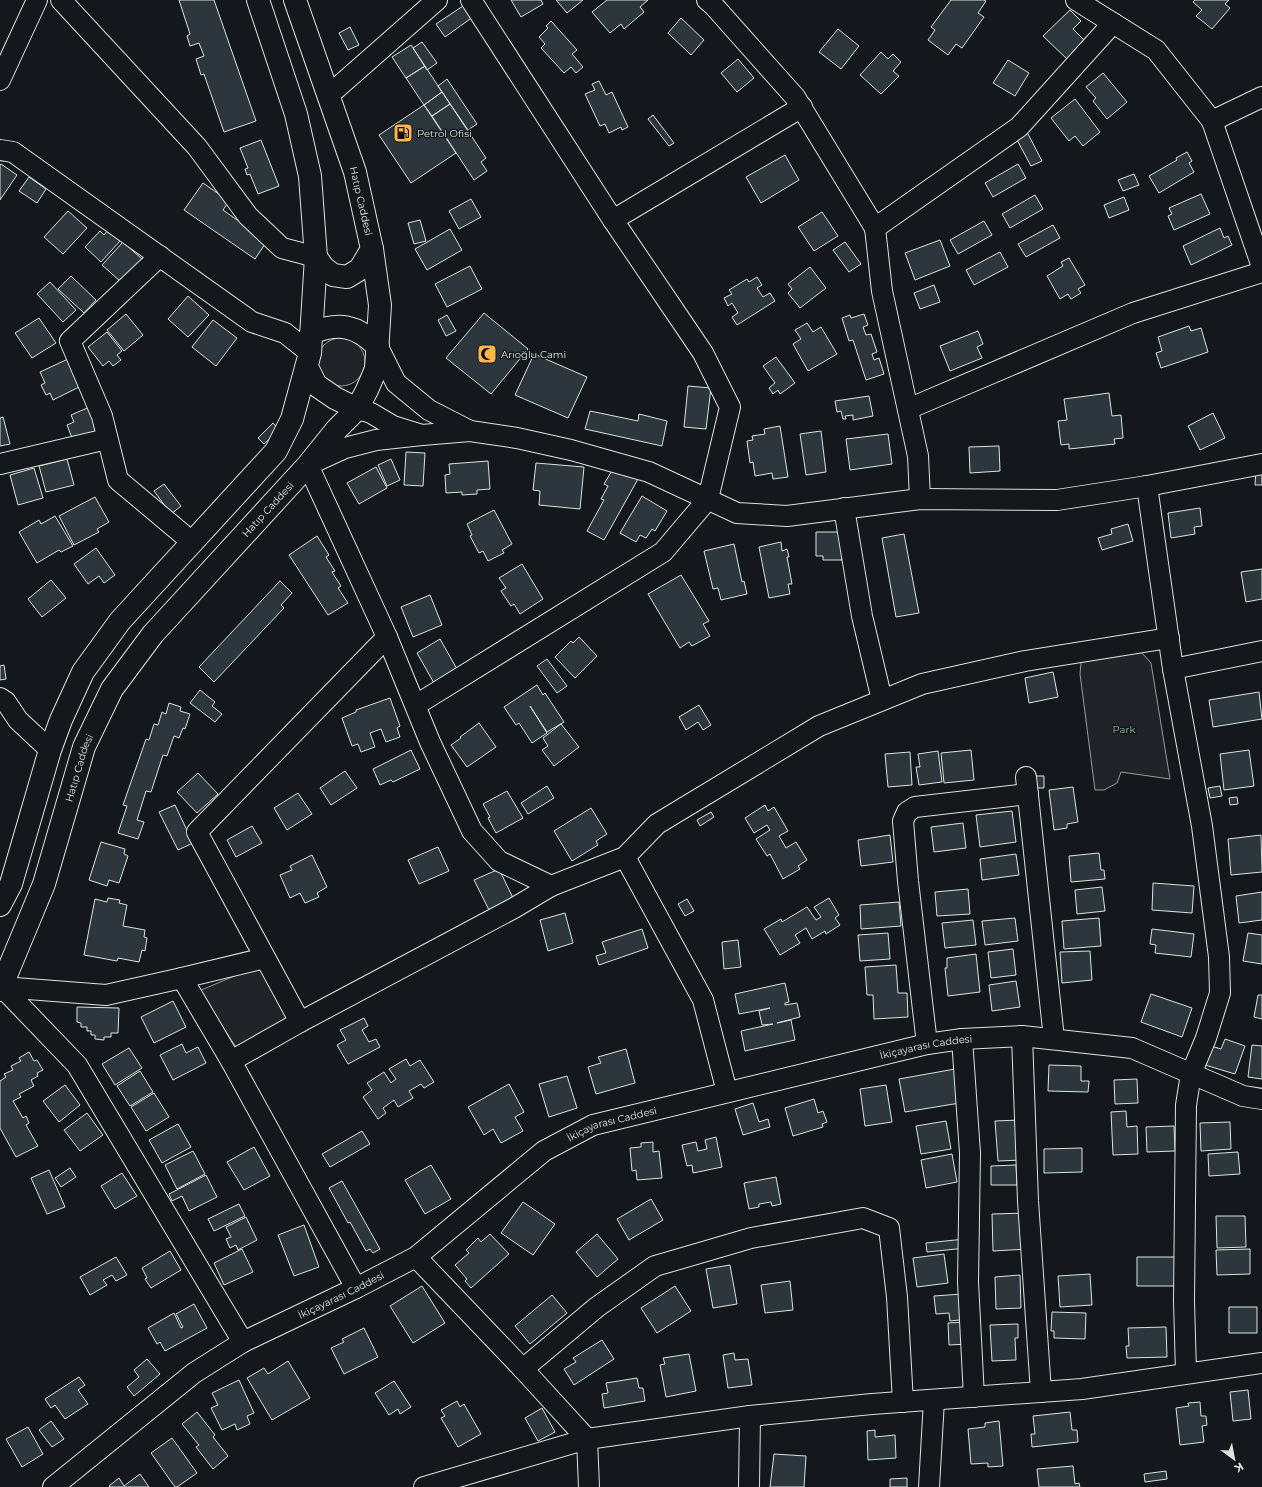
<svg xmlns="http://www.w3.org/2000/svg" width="1262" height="1487" font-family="Montserrat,sans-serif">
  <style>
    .green { fill: #202428; stroke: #939e99 }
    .building { fill: #2c363c; stroke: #d8e6dc }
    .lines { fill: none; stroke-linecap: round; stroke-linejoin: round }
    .minor-casing { stroke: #d8e6dc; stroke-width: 22 }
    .major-casing { stroke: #d8e6dc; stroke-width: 24 }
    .minor { stroke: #14181c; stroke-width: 20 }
    .major { stroke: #14181c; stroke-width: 22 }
    .labels { text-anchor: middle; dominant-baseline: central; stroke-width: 3; stroke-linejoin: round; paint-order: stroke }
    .poi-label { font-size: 10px; fill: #d8e6dc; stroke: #14181c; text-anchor: start }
    .street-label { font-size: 10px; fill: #d8e6dc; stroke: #14181c }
    .park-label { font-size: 10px; fill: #8ac095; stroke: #14181c }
  </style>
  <rect width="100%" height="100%" fill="#14181c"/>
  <path class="green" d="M317 362a24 24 0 1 1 48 0a24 24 0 1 1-48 0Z
    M1141 652 1151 663 1170 779 1121 772 1117 783 1104 790H1095L1080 674 1081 663 1090 657Z
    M251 969 264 971 290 1017 236 1047 199 991Z"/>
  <path class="building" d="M179 0H214L256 121 224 132 204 74 201 75 196 59 204 56 199 43 190 46 187 36 190 34Z
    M511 0H541L543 4 521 17Z
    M556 0H583L567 13Z
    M607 0H648L640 7 644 12 624 29 621 24 610 33 592 12Z
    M951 0H984L986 1 978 13 984 17 962 48 956 44 948 55 928 40 935 30 931 27Z
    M1195 0H1229L1225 4 1230 8 1212 29 1196 16 1202 10 1193 2Z
    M469 2 477 14 445 37 436 24Z
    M1070 10 1081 21 1073 29 1085 41 1067 59 1043 36Z
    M681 18 704 40 691 55 668 33Z
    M551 21 577 50 572 54 583 67 576 73 571 67 564 73 541 48 545 44 539 37 548 28 546 26Z
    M350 27 359 45 348 50 339 33Z
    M838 29 859 46 841 69 819 52Z
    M422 42 437 63 427 70 413 48Z
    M411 45 425 66 406 78 392 57Z
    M881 52 888 59 893 54 901 62 893 71 899 76 881 94 860 75Z
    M738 59 754 78 737 92 721 73Z
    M1008 60 1029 73 1015 96 993 83Z
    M425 66 442 92 424 105 406 78Z
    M1103 73 1127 102 1107 119 1093 101 1096 98 1086 87Z
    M447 79 477 124 468 130 438 86Z
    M599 81 606 95 612 92 628 127 622 130 621 127 609 133 605 124 600 126 585 94 595 90 592 84Z
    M442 92 450 104 432 116 424 105Z
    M1075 99 1100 132 1083 146 1075 136 1069 141 1051 118Z
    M450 104 486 158 481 162 487 171 474 180 432 116Z
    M424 105 456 153 411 183 379 135Z
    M653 115 674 143 669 146 648 119Z
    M1027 132 1042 161 1031 166 1016 138Z
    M261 140 279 186 258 194 250 174 247 175 245 169 248 168 240 148Z
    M1187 152 1192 161 1189 163 1194 172 1159 193 1149 176 1177 160 1176 158Z
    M785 155 799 180 761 203 746 177Z
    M1 164 17 175 0 200V165Z
    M1018 164 1026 178 993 197 985 183Z
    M1134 174 1139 185 1123 191 1118 180Z
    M29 177 46 189 37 203 19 191Z
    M203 183 229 201 223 210 267 241 255 259 184 210Z
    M1201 194 1210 214 1174 230 1168 216 1172 214 1169 208Z
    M1035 195 1043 209 1010 228 1002 214Z
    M1124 197 1129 210 1109 218 1104 205Z
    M471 199 481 217 459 229 449 211Z
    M68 211 87 228 63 254 44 237Z
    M822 212 838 236 814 251 798 227Z
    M420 220 426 241 414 244 408 223Z
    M984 221 992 235 958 254 950 240Z
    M1053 225 1060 238 1026 257 1018 244Z
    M1220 228 1224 238 1228 236 1232 245 1191 265 1183 246Z
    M450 229 462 250 427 270 415 249Z
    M108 230 120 241 101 262 85 247 100 231 104 235Z
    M940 240 950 266 915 280 905 253Z
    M123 242 142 259 121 282 102 265Z
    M845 242 861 264 849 272 833 250Z
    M1000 252 1008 267 974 285 966 270Z
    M1069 258 1085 285 1078 289 1081 293 1071 299 1068 294 1060 299 1047 276 1063 266 1061 262Z
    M470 266 482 289 447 307 435 284Z
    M810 267 826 288 800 308 788 293 792 289 788 284Z
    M71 276 96 300 84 313 58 289Z
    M757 277 762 285 757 288 763 297 770 293 775 301 737 325 732 317 738 313 732 303 728 306 724 298 732 294 729 290 747 279 749 282Z
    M50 282 76 310 63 322 37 294Z
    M934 285 940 302 920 309 914 293Z
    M188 296 209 315 188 337 168 319Z
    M484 313 528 349 491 394 446 358Z
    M126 314 143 335 124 351 107 330Z
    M864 314 868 325 863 327 866 335 871 334 877 352 872 354 874 360 879 358 884 374 866 380 853 340 849 341 842 318 850 315 851 318Z
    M447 315 456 331 446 336 438 320Z
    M39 318 56 343 32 358 15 333Z
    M213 320 237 338 216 366 192 347Z
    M807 323 813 332 821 327 837 354 808 371 793 344 801 339 795 330Z
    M1189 326 1191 331 1201 328 1208 352 1161 368 1156 353 1162 351 1158 337Z
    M978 331 983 344 977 347 982 358 950 371 940 346Z
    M107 332 122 351 117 355 121 360 113 366 109 361 103 366 88 347Z
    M534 354 587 377 568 418 515 395Z
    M776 357 795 383 780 394 778 390 773 394 769 388 775 383 763 366Z
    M68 359 81 386 53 400 50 393 46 395 41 385 45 383 40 372Z
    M688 386 711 388 706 429 684 427Z
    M1109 393 1112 416 1121 415 1123 438 1114 439 1115 444 1069 449V444L1061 445 1058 421 1067 420 1064 399Z
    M869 396 873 416 853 420V415L845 416 846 419H843L841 411 837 412 835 401Z
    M92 406 102 431 74 443 67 425 74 422 71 415Z
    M590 411 638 421 639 414 667 421 662 446 585 429Z
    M1213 413 1225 438 1200 450 1188 426Z
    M3 417 10 444 0 446V418Z
    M273 423 279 430 264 444 258 438Z
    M780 426 788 477 773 479 772 473 755 476 753 462 750 463 747 441 753 440 752 436 765 434 764 429Z
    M821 431 826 472 806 475 800 434Z
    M888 434 892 464 850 470 846 439Z
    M999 446 1000 471 970 473 969 447Z
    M406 452 425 453 423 486 404 485Z
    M67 459 74 485 46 492 39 466Z
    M391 459 400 480 387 486 378 465Z
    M488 461 490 489 477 490V494L462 495V492L446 493 445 475 450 474 449 464Z
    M536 463 584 467 580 509 539 505 540 491 533 490Z
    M376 467 387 488 359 504 347 483Z
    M34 468 43 498 18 505 10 475Z
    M1256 468 1262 469V485H1255Z
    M613 469 626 476 627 473 638 479 604 540 587 531 604 500 601 499 608 486 604 484Z
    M164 484 181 506 171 514 154 491Z
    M642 496 667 511 655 531 652 529 646 538 640 535 636 542 620 533Z
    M95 497 109 522 97 529 99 532 74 545 59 516Z
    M1200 508 1202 526 1194 527 1195 534 1171 538 1168 513Z
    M494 510 512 544 502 550 504 553 488 561 483 551 479 553 470 536 472 535 467 524Z
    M55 516 73 546 61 552 59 550 37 563 19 532 39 520 41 524Z
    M1128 524 1133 541 1102 550 1098 538 1112 534 1111 529Z
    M816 532H842V560H823V556H816Z
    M904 534 919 613 896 617 882 538Z
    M317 536 329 555 326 557 335 571 332 572 341 586 338 588 348 603 328 615 289 555Z
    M781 542 782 551 787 549 789 557H787L792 584H788L790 594 769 598 759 547Z
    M734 544 742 582 744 581 747 594 721 600 718 588 713 589 704 551Z
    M96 548 115 575 104 583 99 576 88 584 74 564Z
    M522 564 543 599 520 614 514 604 511 606 501 591 506 588 499 578Z
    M1262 569V599L1246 602 1241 572Z
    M681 575 709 621 703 624 710 636 692 646 689 642 680 648 648 594Z
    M51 580 66 598 42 617 28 599Z
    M280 581 292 593 281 605 284 608 214 682 199 667Z
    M430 595 442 625 413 637 401 607Z
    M579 637 597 656 575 678 555 657 571 641 573 643Z
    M440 639 457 669 434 683 417 653Z
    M547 659 567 686 557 693 537 666Z
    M4 665 6 679 0 680V666Z
    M1053 672 1058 697 1029 703 1025 678Z
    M537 685 543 695 545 693 564 722 547 732 530 706 547 733 532 743 519 723 516 725 504 707Z
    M200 690 215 702 212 706 222 714 215 722 190 703Z
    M1259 692 1262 719 1213 727 1209 700Z
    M390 698 400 726 397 728 400 737 386 742 381 729 370 733 375 747 361 752 358 744 352 746 342 718 356 712V710Z
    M169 703 181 707 180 711 190 714 185 729 183 728 179 738 174 736 167 756 163 755 151 792 146 791 137 820 144 822 138 839 118 833 127 806 123 805 146 739 149 740 154 724 158 725 162 712 166 714Z
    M699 705 711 725 703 730 698 722 686 730 679 717Z
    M479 723 496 747 467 767 451 745 461 738 460 737Z
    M561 724 579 747 554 766 542 750 548 746 543 738Z
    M411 750 420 769 393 782 391 780 380 785 373 769Z
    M971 750 974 780 944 783 941 753Z
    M1249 750 1254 786 1224 790 1220 754Z
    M938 751 942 782 919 785 916 767H920L918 754Z
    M910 752 912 785 888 787 885 754Z
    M345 771 357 788 331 805 320 788Z
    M198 773 218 794 197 813 177 792Z
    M1034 776H1044V788H1034Z
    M547 786 554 798 528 814 521 803Z
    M1220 786 1222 796 1210 798 1208 788Z
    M1073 787 1078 822 1067 824V828L1054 830 1049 790Z
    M507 791 523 818 496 833 488 818 490 817 483 804Z
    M298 793 312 814 287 830 274 808Z
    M1237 797 1238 804 1230 805 1229 798Z
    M175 805 193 843 178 850 159 812Z
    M765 805 768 811 774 807 788 831 779 836 786 848 796 842 807 860 798 866 800 869 783 879 770 854 767 856 756 839 770 830 767 825 754 833 745 818Z
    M591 808 607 834 596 841 598 845 572 861 554 831Z
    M1012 811 1016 842 980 847 976 815Z
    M711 812 714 817 700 826 697 820Z
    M963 823 966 848 934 852 931 827Z
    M252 826 262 843 236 857 227 840Z
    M890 835 893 862 861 866 858 840Z
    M1261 835 1262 872 1231 875 1228 839Z
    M101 842 125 849 124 854 128 856 119 883 109 880 107 886 89 880Z
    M438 847 449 871 419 884 408 860Z
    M1099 853 1101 870H1104L1105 879 1071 882 1069 856Z
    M1016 854 1019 875 982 880 980 859Z
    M312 855 327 887 317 893 319 897 305 903 300 893 290 898 280 875 292 870 290 866Z
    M499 869 513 898 489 910 474 880Z
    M1153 883 1194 886 1192 913 1152 910Z
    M1102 887 1105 911 1077 914 1075 890Z
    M968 889 970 914 937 916 935 892Z
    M1262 892V920L1239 923 1236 896Z
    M108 898 120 900 119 903 127 905 123 926 145 930 144 937 147 938 145 951 142 950 139 962 118 958 117 961 84 955 95 899 107 902Z
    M829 898 839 915 835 918 840 925 826 934 825 931 812 939 806 928 795 935 800 943 780 955 764 929 781 919 782 922 807 907 816 920 821 917 814 907Z
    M687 899 694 911 685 916 678 904Z
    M899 902 901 926 861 929 860 905Z
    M565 913 573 943 548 951 540 920Z
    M1015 918 1018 941 985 945 982 921Z
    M1099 918 1101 946 1064 949 1062 921Z
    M973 920 976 945 945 948 942 923Z
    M642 929 648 948 599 965 596 956 606 953 602 942Z
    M1152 929 1194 934 1191 957 1155 953 1156 945 1150 944Z
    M888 933 890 959 860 961 858 935Z
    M1248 933 1262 935V964L1243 961Z
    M738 940 741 967 724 969 722 942Z
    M1013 949 1016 975 991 978 988 952Z
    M1090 951 1092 980 1062 983 1060 952Z
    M976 954 980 992 948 996 945 968H947V958Z
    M896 965 898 993H907L908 1017 874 1019 873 995H867L865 967Z
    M1016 981 1020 1007 992 1011 989 985Z
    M785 983 789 1002 785 1003V1005L797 1003 800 1017 777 1023 791 1020 795 1040 745 1051 741 1031 773 1024 762 1025 759 1011 770 1008 739 1014 735 994Z
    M1151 994 1192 1008 1182 1037 1141 1022Z
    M1258 995H1262V1019L1254 1017Z
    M173 1001 186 1027 154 1043 141 1017Z
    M77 1007 119 1008 118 1033H111V1037H104V1040L95 1039V1035H91V1031H87V1027H81V1023L77 1022Z
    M364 1018 368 1026 362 1030 369 1042 376 1039 380 1047 348 1064 337 1045 346 1040 340 1030Z
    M1225 1039 1245 1046 1235 1074 1205 1065 1211 1046 1221 1049Z
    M182 1044 186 1053 198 1047 206 1063 173 1080 160 1055Z
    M1252 1045 1262 1046V1079L1248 1077Z
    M129 1048 142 1068 115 1085 102 1064Z
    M626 1049 635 1083 596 1094 588 1067 601 1063 598 1057Z
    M29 1052 34 1061 37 1060 43 1070 37 1073 38 1076 31 1080 34 1086 19 1094 21 1097 13 1101 23 1118 26 1116 29 1123 26 1125 38 1146 16 1157 0 1128V1081L6 1077 4 1074 13 1070 11 1066 21 1061 19 1058Z
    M406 1059 410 1066 420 1060 434 1082 424 1088 421 1084 409 1091 413 1098 398 1107 394 1100 383 1108 386 1113 378 1119 363 1097 372 1090 367 1083 384 1072 391 1083 396 1079 389 1069Z
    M1049 1065 1081 1066V1081H1089L1088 1092 1048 1091Z
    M955 1069 960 1103 905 1112 899 1079Z
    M140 1071 153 1092 130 1106 117 1086Z
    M567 1076 577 1108 549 1117 539 1084Z
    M1137 1079 1138 1103 1115 1104 1114 1080Z
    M509 1084 524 1112 515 1117 523 1131 501 1143 493 1129 484 1135 468 1107Z
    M65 1085 80 1105 59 1122 43 1101Z
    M886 1085 892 1122 865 1126 860 1089Z
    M154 1093 169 1117 146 1131 131 1107Z
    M814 1099 818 1113 823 1111 827 1122 822 1124 823 1127 793 1136 785 1108Z
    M753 1103 759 1122 768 1119 770 1127 743 1135 735 1109Z
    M1126 1111 1127 1127 1137 1126 1138 1154 1113 1155 1111 1112Z
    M87 1113 103 1135 80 1151 64 1130Z
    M1020 1120 1022 1160 998 1161 995 1121Z
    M946 1121 951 1149 921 1154 916 1126Z
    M1230 1122 1231 1149 1201 1151 1200 1123Z
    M178 1124 191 1147 162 1163 149 1140Z
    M1174 1126 1175 1151 1147 1152 1146 1127Z
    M362 1131 370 1144 330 1167 322 1154Z
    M716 1137 722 1167 693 1173 692 1165 687 1166 682 1145 696 1142 698 1151 707 1149 705 1140Z
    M653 1142V1152L659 1151 662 1178 637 1180 636 1170 632 1171 630 1148 641 1147V1143Z
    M254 1147 270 1176 244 1190 227 1162Z
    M1082 1148V1172L1044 1173V1149Z
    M193 1151 205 1174 177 1189 165 1165Z
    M1238 1152 1240 1174 1209 1176 1208 1154Z
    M952 1154 957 1182 926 1188 921 1160Z
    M431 1165 451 1199 425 1214 405 1180Z
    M1016 1165 1017 1185H991V1166Z
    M70 1168 76 1177 61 1187 55 1178Z
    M49 1170 65 1207 47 1214 31 1178Z
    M122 1173 137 1196 115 1209 101 1186Z
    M206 1175 217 1197 189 1211 182 1196 172 1201 169 1194Z
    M776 1177 781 1204 772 1206 771 1202 759 1204V1207L749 1209 744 1183Z
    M342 1181 380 1249 373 1253 370 1249 366 1251 350 1222 348 1223 329 1188Z
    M651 1199 663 1220 629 1240 617 1219Z
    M523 1202 555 1224 533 1255 501 1233Z
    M239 1204 245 1216 214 1231 208 1219Z
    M1027 1213 1028 1249 993 1251 992 1214Z
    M1216 1216H1245L1246 1247 1217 1248Z
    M246 1217 257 1240 238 1250 236 1245 230 1248 226 1239 231 1237 226 1227Z
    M304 1225 319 1267 294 1276 278 1235Z
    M490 1234 509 1254 471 1288 465 1281 467 1279 455 1265 469 1253 466 1250 478 1238 481 1242Z
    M597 1234 618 1259 597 1277 576 1252Z
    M965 1239 966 1248 927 1252 926 1243Z
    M242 1249 253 1272 224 1285 214 1263Z
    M1250 1249V1274L1217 1275 1216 1250Z
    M170 1251 181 1270 151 1288 145 1279 147 1278 142 1268Z
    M944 1254 948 1283 917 1287 913 1258Z
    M116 1257 127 1275 116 1281 112 1275 103 1280 107 1285 90 1295 80 1277Z
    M1137 1257H1176V1286H1137Z
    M730 1265 737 1304 713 1308 706 1269Z
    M1090 1274 1092 1305 1060 1307 1058 1276Z
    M1020 1275 1021 1308 996 1309 995 1277Z
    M790 1281 793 1310 765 1313 761 1285Z
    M422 1286 445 1323 413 1343 390 1306Z
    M675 1286 691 1311 657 1333 641 1308Z
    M962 1294 969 1319 950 1321 949 1313 936 1314 934 1296Z
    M552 1295 567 1313 530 1344 515 1326Z
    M194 1304 207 1328 165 1351 160 1342 157 1344 148 1328 174 1313 181 1328 183 1327 176 1314Z
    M1229 1307H1257V1333H1229Z
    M1052 1312 1086 1313 1085 1339 1054 1338V1331H1051Z
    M966 1322 968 1344 949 1345 948 1323Z
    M1018 1324V1338H1015L1016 1360 992 1361 990 1325Z
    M1166 1327 1167 1357 1127 1358 1126 1346H1129L1128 1328Z
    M364 1328 378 1357 344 1374 331 1348 344 1342 342 1339Z
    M602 1340 614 1359 574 1385 564 1369 576 1362 573 1358Z
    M734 1353 735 1360 748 1359 752 1385 728 1388 723 1355Z
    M689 1354 696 1391 666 1397 660 1365 665 1364 663 1358Z
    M147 1359 160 1374 134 1396 127 1387 139 1377 134 1370Z
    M288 1361 310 1398 272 1420 247 1378 264 1368 268 1374Z
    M79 1377 85 1385 78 1390 88 1404 65 1419 55 1405 51 1408 45 1399Z
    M637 1378 639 1388H643L645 1401 604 1408 602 1394 608 1393 606 1383Z
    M239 1380 254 1413 247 1416 250 1424 237 1430 235 1424 222 1430 211 1408 218 1405 212 1393Z
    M394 1381 411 1407 400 1414 398 1409 389 1415 375 1393Z
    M1248 1390 1251 1419 1233 1421 1230 1392Z
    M457 1401 460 1407 464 1404 481 1434 458 1447 441 1418 445 1416 441 1410Z
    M1200 1402 1201 1416H1206L1207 1425 1202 1426 1204 1442 1180 1445 1176 1408 1189 1406 1188 1403Z
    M542 1408 555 1432 538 1441 525 1418Z
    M197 1412 215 1435 213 1437 228 1456 213 1469 196 1447 199 1445 182 1424Z
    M1070 1412 1072 1430H1077L1078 1442 1032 1447 1031 1434H1035L1033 1416Z
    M51 1421 64 1439 52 1447 39 1430Z
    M999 1421 1003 1466 988 1467V1463L971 1464 968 1429 985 1427V1423Z
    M28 1427 43 1454 22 1467 6 1439Z
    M875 1430V1437L895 1435 896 1458 868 1460 867 1431Z
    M172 1438 197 1473 177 1487H175L151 1453Z
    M774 1454 806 1456 804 1487H770Z
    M1073 1466 1075 1484 1079 1483 1080 1487H1039L1037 1469Z
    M1166 1471 1167 1479 1145 1482 1144 1474Z
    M140 1474 149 1487H110L109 1486 119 1478 124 1486Z
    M907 1478V1487H890V1479Z"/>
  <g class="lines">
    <g class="minor-casing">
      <g id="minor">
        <path d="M61 0 197 147 248 216 282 248 316 257"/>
        <path d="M471 0 613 220"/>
        <path d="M707 0 714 6 795 97 875 228 1019 127 1113 23"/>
        <path d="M1076 0 1156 50 1212 121 1262 97"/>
        <path d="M0 80 37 0"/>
        <path d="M329 95 437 0"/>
        <path d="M1212 121 1262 267"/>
        <path d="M0 150 13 152 252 322 285 333 310 353"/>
        <path d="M875 228 882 291 918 456 920 499"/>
        <path d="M160 256 70 341 102 416 118 480 192 542"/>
        <path d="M378 347 396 383 429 410 470 431"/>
        <path d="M357 409 371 413 393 426 422 435 470 431 517 438 571 450 649 472 737 513 787 516 920 499 1057 500 1147 486 1262 464"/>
        <path d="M908 409 1133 313 1262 272"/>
        <path d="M422 435 376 440 345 448 308 465 387 637 430 742 472 831 499 861 551 886 625 857 657 824 819 726 922 684 1025 661 1169 638"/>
        <path d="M0 464 107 439"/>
        <path d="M1147 486 1173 669 1202 826 1219 957 1220 993 1206 1038 1191 1074 1186 1105 1184 1301 1186 1373"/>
        <path d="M844 508 862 616 882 700"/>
        <path d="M1173 669 1262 651"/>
        <path d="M0 698 6 702 18 720 50 750"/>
        <path d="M416 705 663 552 708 499 730 407 703 353 613 220 802 107"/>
        <path d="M1026 777 1054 1039"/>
        <path d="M625 857 703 1000 727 1092"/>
        <path d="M265 958 182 978 231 1061 356 1288"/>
        <path d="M2 987 77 1065 243 1342"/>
        <path d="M2 987 106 995 182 978"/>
        <path d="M300 1022 197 832 387 637"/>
        <path d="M1022 1036 1028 1201 1041 1392"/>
        <path d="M962 1039 970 1153 968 1282 974 1397"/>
        <path d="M927 1044 908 881 903 821 907 812 915 807 1028 794"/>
        <path d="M231 1061 300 1022 514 908 551 886"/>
        <path d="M416 1257 523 1369 587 1439 589 1487"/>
        <path d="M523 1369 597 1307 655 1266 751 1238 863 1218 889 1228 897 1297 903 1402"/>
        <path id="s1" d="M53 1487 194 1373 243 1342 356 1288 416 1257 544 1151 593 1125 927 1044 962 1039 1022 1036 1132 1048 1243 1096 1262 1099"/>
        <path d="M424 1487 587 1439 750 1416 872 1404 1082 1389 1262 1363"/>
        <path d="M749 1487 750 1416"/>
        <path d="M929 1487 934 1400"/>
      </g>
    </g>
    <g class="major-casing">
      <g id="major">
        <path d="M316 257 323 267 333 275 347 277 360 269 372 249"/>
        <path d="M311 333C339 322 357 325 378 347"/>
        <path d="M307 367 316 385 335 398 357 409"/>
        <path d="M0 905 11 884 50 750 61 720 83 672 120 621 276 451 292 419 310 353 316 257 310 176 296 114 258 0"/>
        <path id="s2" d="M0 990 44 884 84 747 112 689 153 634 308 465 337 429 357 409 367 390 376 369 380 305 372 249 355 172 295 0"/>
      </g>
    </g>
    <use href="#minor" class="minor"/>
    <use href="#major" class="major"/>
  </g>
  <defs>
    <g id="fuel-square" transform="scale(1)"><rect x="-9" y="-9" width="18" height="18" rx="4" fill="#ffb74d" stroke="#14181c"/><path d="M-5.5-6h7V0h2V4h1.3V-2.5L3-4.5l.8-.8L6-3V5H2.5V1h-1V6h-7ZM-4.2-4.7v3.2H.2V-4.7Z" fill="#111"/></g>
    <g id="mosque-square" transform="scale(1)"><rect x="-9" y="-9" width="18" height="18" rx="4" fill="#ffb74d" stroke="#14181c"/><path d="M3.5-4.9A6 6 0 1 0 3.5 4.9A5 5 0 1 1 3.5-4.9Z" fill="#111"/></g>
  </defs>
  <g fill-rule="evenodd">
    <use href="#fuel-square" x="403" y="133"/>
    <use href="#mosque-square" x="487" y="354"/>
  </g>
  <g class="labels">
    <g class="poi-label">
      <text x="417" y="133">Petrol Ofisi</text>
      <text x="501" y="354">Arıoğlu Cami</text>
    </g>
    <g class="street-label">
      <text transform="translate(361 201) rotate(77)">Hatıp Caddesi</text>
      <text stroke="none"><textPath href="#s2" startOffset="560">Hatıp Caddesi</textPath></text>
      <text stroke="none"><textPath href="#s2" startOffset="236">Hatıp Caddesi</textPath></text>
      <text stroke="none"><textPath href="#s1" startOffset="996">İkiçayarası Caddesi</textPath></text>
      <text stroke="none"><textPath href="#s1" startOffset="672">İkiçayarası Caddesi</textPath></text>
      <text stroke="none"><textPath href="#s1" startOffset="348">İkiçayarası Caddesi</textPath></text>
    </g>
    <g class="park-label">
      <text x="1124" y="729">Park</text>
    </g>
  </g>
  <g transform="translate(1234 1459) rotate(148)" stroke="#14181c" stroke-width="3" paint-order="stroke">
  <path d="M0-3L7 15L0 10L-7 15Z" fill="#d8e6dc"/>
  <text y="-6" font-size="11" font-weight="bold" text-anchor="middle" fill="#d8e6dc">K</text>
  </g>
</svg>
